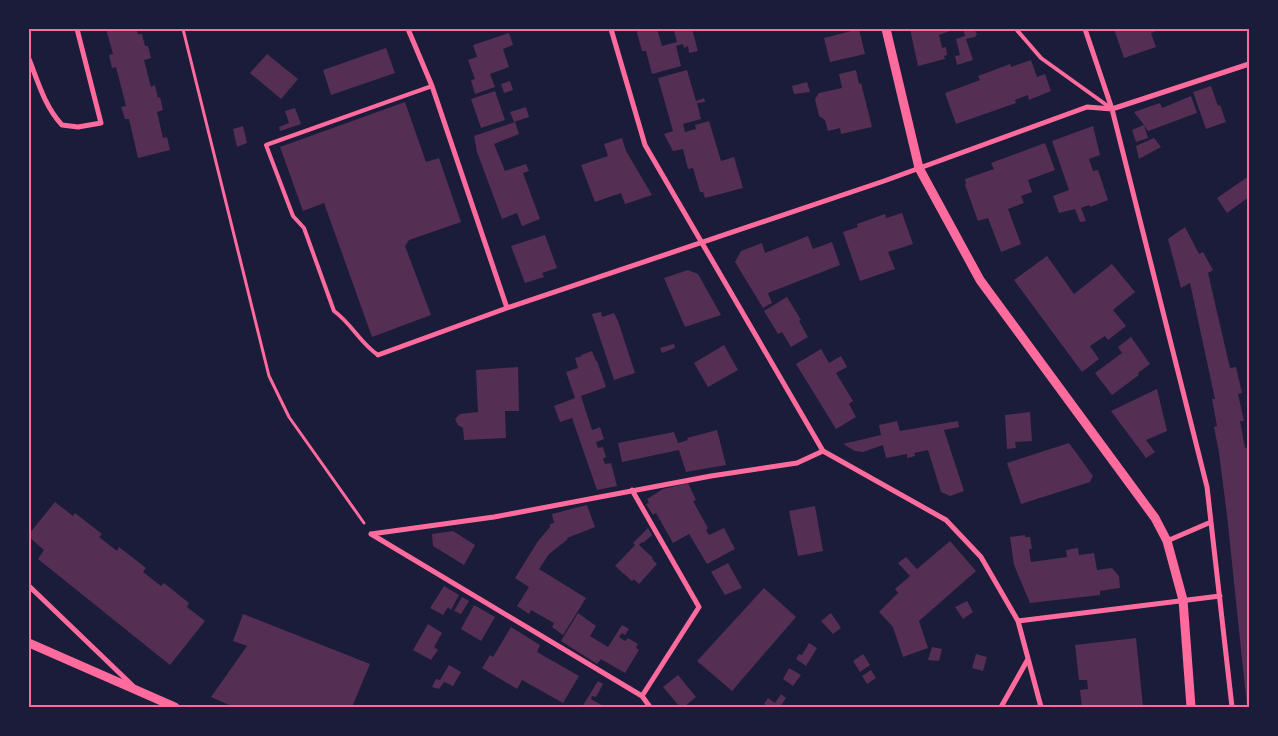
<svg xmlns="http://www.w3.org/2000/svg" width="1278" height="736" font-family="Signika,sans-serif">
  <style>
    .building { fill: #542f53 }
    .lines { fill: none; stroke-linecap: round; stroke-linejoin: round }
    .path { stroke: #ff6b9d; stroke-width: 3 }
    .service { stroke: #ff6b9d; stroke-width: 4 }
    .minor { stroke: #ff6b9d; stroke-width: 5 }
    .tertiary { stroke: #ff6b9d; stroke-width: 9 }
    .neatline { fill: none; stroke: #ff6b9d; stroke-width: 2 }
  </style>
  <rect width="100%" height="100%" fill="#1b1b3a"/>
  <path class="building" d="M106 29H136L138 34H142L145 46H148L151 58 144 60 151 87 155 85 158 98 160 97 163 110 157 112 163 138 167 137 170 150 138 158 129 119H125L121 107 126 106 116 67 112 68 109 55 113 54Z
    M636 29H657L662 46 677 42 674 31 692 29 698 51 689 53 688 46 684 48 683 44 676 46 681 66 652 74 646 51H642Z
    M859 29 865 54 830 62 824 38Z
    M910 29H952L953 30 939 35 942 48 946 47 947 55 944 56 945 59 918 66Z
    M963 29H974L977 34 975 37 966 39 973 60 957 65 955 56 960 55 956 39 965 36Z
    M1114 29H1156L1157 31 1151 33 1156 47 1124 58Z
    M509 33 513 45 503 49 509 67 490 74 495 87 475 94 471 80 475 79 468 60 477 57 473 45Z
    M386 48 395 73 331 95 323 70Z
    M267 54 298 79 281 99 250 73Z
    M1031 60 1037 77 1045 74 1051 91 1029 100 1028 95 1015 100 1016 103 956 124 945 93 980 80 978 76 1010 64 1011 67Z
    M687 70 696 101 704 98 705 102 697 103 701 119 683 124 685 132 696 129 695 125 709 121 721 161 734 157 743 188 705 198 703 192H700L693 168 688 169 683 149 673 151 664 134 673 131 658 78Z
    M856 70 859 84 861 83 872 127 841 134 840 128 828 131 825 120 819 116 815 99 819 93 842 88 839 74Z
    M510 81 513 90 504 93 501 84Z
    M807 82 810 92 794 94 792 86Z
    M1211 86 1218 106 1220 105 1226 122 1206 129 1193 92Z
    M495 91 505 120 481 128 471 99Z
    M1191 96 1197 113 1148 131 1144 125 1148 138 1136 142 1132 130 1144 125 1134 112 1160 103 1162 108Z
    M405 102 426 162 439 158 461 222 409 240 405 246 431 315 372 337 324 203 303 211 280 147Z
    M526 107 529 117 514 122 510 112Z
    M295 108 301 124 280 131 279 127 289 123 285 111Z
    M515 122 519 134 494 144 505 171 526 164 529 171 523 173 540 219 522 226 517 213 502 219 477 152 474 136Z
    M243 126 247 143 237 147 233 129Z
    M1093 126 1100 155 1089 159 1093 171 1098 170 1108 200 1090 207 1089 205 1081 208 1086 221 1080 222 1075 209 1059 213 1053 196 1069 190 1052 141Z
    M622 138 626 151 652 195 625 204 621 193 595 202 581 165 608 156 604 144Z
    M1154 138 1161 147 1139 159 1136 146Z
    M1045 143 1055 170 1028 180 1032 192 1021 196 1024 203 1008 209 1021 244 1001 252 988 218 978 221 965 185 966 184 965 179 994 169 991 163Z
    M1249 176V197L1227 213 1217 198Z
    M902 213 913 244 888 252 895 269 860 281 843 232 858 227 857 224 885 214 886 218Z
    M1185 227 1199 254 1203 252 1213 270 1208 273 1230 368 1236 367 1242 393 1238 394 1244 421H1240L1245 448 1249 447V707H1247L1227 515 1219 453 1214 427 1217 426 1212 399H1215L1190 283 1181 288 1168 239Z
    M545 235 557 268 542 273 544 277 525 283 511 246Z
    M808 236 813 249 832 242 840 265 768 293 772 303 763 308 735 262 741 251 762 243 765 253Z
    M1047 256 1074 294 1112 264 1135 292 1113 310 1126 326 1108 340 1105 336 1090 346 1099 359 1082 372 1014 280Z
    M688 270 698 274 721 315 685 327 664 278Z
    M787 297 801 320 799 321 808 337 791 347 782 332 778 334 764 311Z
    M601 312 602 317 614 313 618 321 635 373 614 380 592 314Z
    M1131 337 1150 364 1138 373 1139 375 1112 395 1095 373 1122 353 1118 347Z
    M674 344 675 348 662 353 660 348Z
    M724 345 738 370 708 387 694 363Z
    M821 349 829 363 841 356 847 367 836 373 853 401 849 404 856 417 836 429 796 364Z
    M592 351 596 361H597L606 387 581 396 592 430 600 427 604 439 596 442 598 448 603 447 606 457 603 459 605 464 611 463 617 486 597 490 572 418 560 422 554 406 575 398 566 372 578 368 575 358 582 356 581 355Z
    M518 367 519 411H505L506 438 464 440 463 428 458 425 455 419 460 414 478 412 476 370Z
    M1157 389 1167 431 1146 440 1155 452 1146 458 1111 411Z
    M1030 412 1032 441 1015 442 1016 448 1007 449 1005 415Z
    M897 421 900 431 958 421 959 427 944 430 964 491 950 496 941 492 928 450 914 453 915 456 907 458V454L886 458 883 445 863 452 855 451 843 444 881 435 879 425Z
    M717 430 726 465 686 472 679 450 622 462 618 443 674 432 678 443 688 440 687 438Z
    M1069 443 1093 476 1090 482 1021 504 1007 463Z
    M688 483 696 500 693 501 708 528 706 530 709 535 724 528 735 549 707 564 689 534 673 543 656 513 653 515 646 504 649 503 647 499 663 489Z
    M55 502 73 516 75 513 102 534 99 537 117 551 119 547 146 568 143 572 161 586 164 583 189 603 187 607 205 621 170 665 38 559 44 550 29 537V534Z
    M587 505 595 527 567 538 568 539 549 554 539 569 586 598 563 635 552 627 554 623 531 610 529 614 517 606 529 587 515 578 538 541 550 527V524L554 523 552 514Z
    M815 506 823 551 798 556 789 511Z
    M648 528 652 535 643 543 642 542 639 545 653 558 652 559 657 564 639 584 634 579 632 581 615 566 635 545 633 543Z
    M453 531 475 545 464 565 433 546 432 534Z
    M1025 535V537H1030L1032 549H1029L1031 562 1067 557 1066 550 1078 548 1079 555 1094 553 1097 570 1112 568 1119 576 1120 588 1100 591V595L1030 603 1014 565 1010 537Z
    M950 541 976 571 919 621 928 648 903 657 893 627 879 612 898 593 895 589 910 576 898 563 906 557 917 569Z
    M728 563 742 588 725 595 711 572Z
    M444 586 459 595 451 610 448 607 443 615 430 608Z
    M764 588 796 617 732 691 697 661Z
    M462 597 469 601 461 614 454 611Z
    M967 601 973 612 963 619 955 607Z
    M474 605 495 617 481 641 461 629Z
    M578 613 596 626 590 636 608 647 622 625 629 629 625 635 622 633 619 637 625 641 628 638 638 644 636 648 639 650 625 673 601 659 597 664 561 641Z
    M831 613 841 628 833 634 821 621Z
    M243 614 370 664 352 707H234L211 697 247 646 233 641Z
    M428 624 442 633 434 647 438 650 431 660 413 650Z
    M511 627 540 645 537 652 579 676 563 703 522 680 517 689 482 668 490 655 493 657Z
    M1136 638 1143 707H1082L1080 690 1088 689 1087 680H1079L1075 645Z
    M809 643 817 648 806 666 796 659 799 654 802 655Z
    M932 647 942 649 939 661 928 660Z
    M863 654 870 665 860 672 853 661Z
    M976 654 987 657 983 671 972 668Z
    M449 665 461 672 453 686 444 682 439 689 432 687 436 679 440 680Z
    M789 668 801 675 793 686 783 679Z
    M871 670 876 678 867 684 862 676Z
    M678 675 696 697 684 707H680L663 687Z
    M598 681 603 684 596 697 592 696 591 699 605 707H582Z
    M781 694 786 698 780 707H769L764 704 768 698 775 703Z"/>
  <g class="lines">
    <path class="path" d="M183 29 269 376 289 417 364 523"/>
    <path class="service" d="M1016 29 1041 58 1112 109
      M378 355C360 343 352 324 334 311L304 228 293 216 266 145 432 86"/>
    <path class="minor" d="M408 29 432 86 507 308
      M611 29 645 145 823 451
      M1085 29 1112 109 1207 487 1232 707
      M29 59C38 82 45 107 62 125L78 127 101 123 77 29
      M378 355 507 308 884 181 1087 107 1112 109 1249 64
      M823 451 946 520 981 557 1018 621 1041 707
      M632 490 699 607 642 696
      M371 534 494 517 711 476 797 463 823 451
      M371 534 642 696 650 707
      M1167 541 1211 522
      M29 586 133 686
      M1018 621 1220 596
      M1001 707 1028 659"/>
    <path class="tertiary" d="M886 29 919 168 980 280 1155 518 1167 541 1183 600 1191 707
      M29 643 175 707"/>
  </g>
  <rect width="1278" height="736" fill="none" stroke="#1b1b3a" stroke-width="60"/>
  <rect x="30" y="30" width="1218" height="676" class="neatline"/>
</svg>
